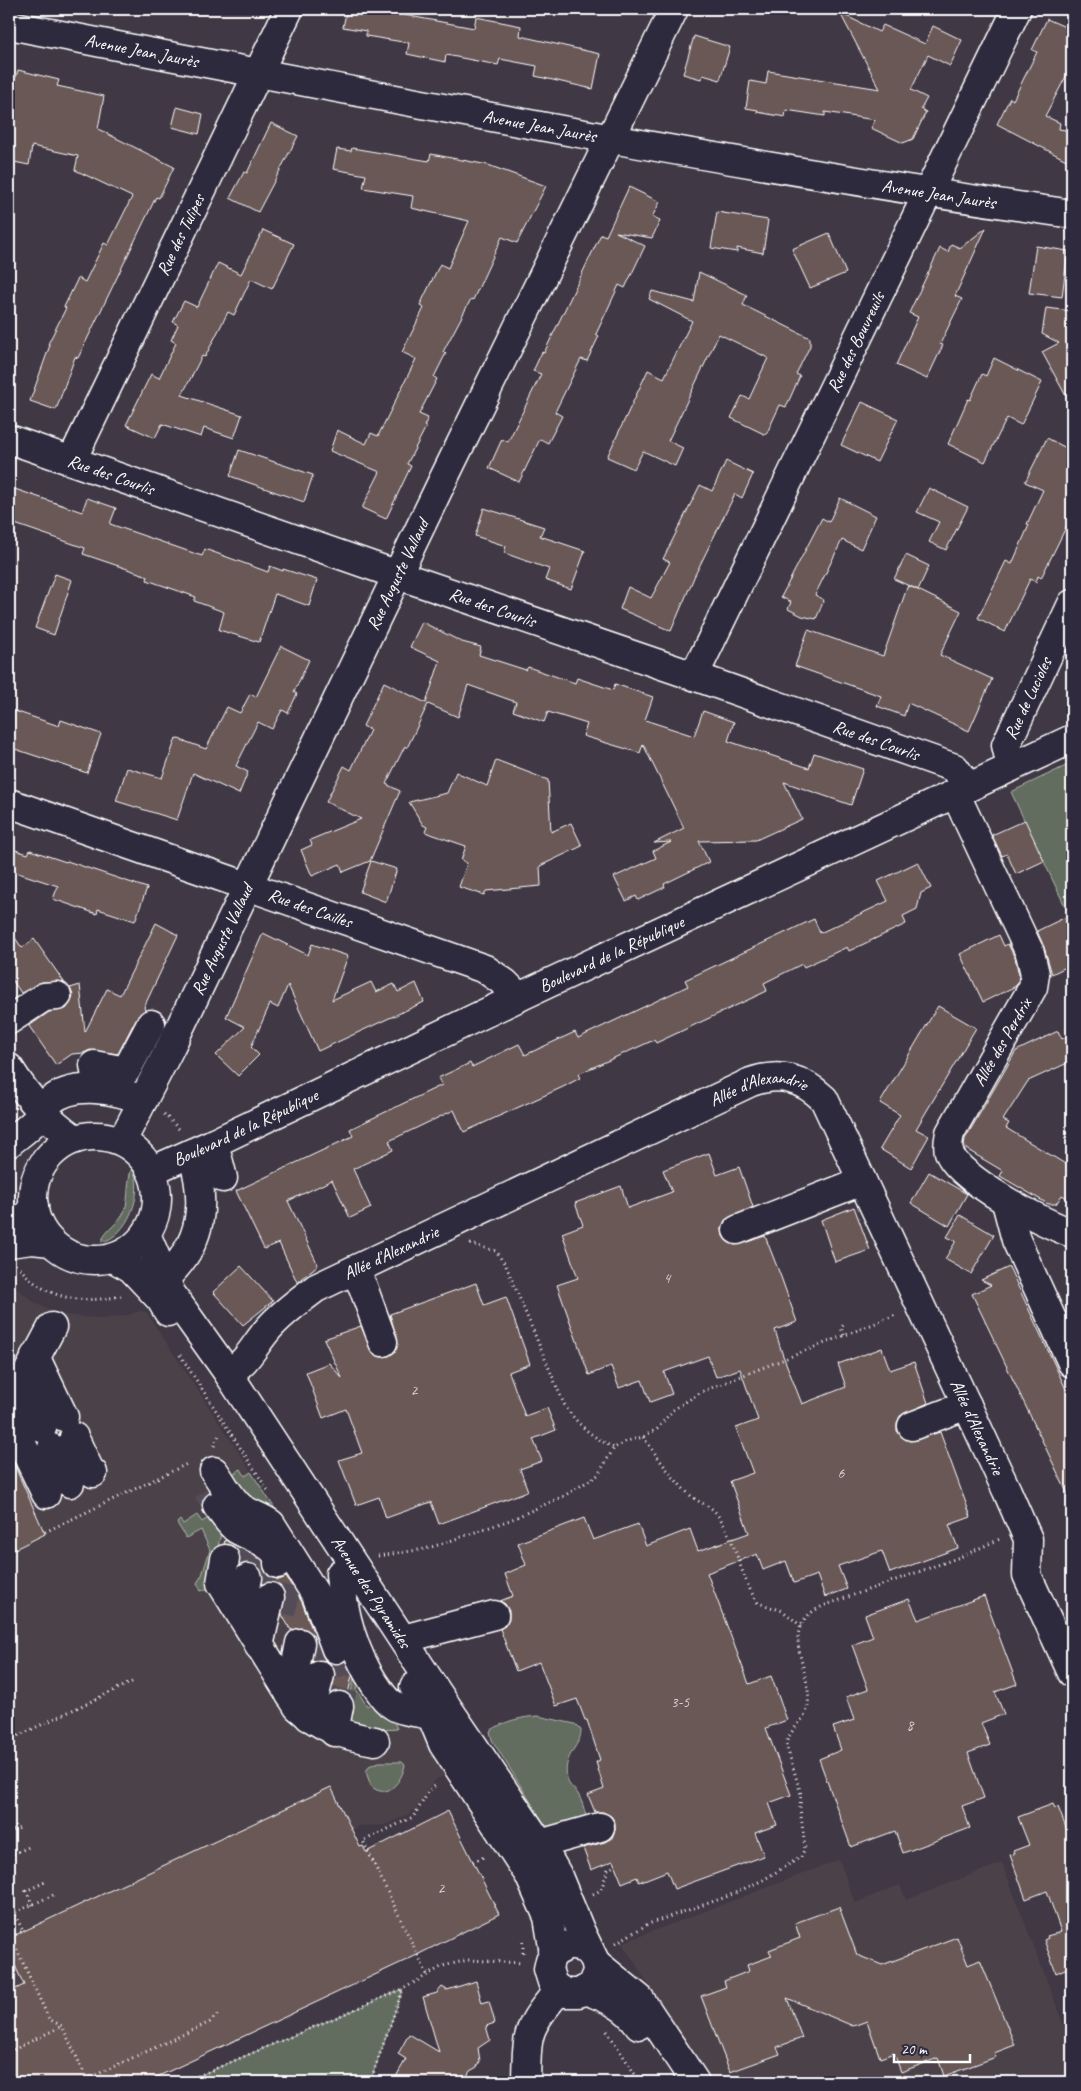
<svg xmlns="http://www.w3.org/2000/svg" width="1081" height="2091" font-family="Caveat,sans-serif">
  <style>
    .built { fill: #4c424a }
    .green { fill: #626c5f; stroke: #b0b6af }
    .building { fill: #695857; stroke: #fff }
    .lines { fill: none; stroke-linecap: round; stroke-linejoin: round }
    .minor-tunnel { stroke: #534c58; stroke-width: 28; stroke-dasharray: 28 14; stroke-linecap: butt }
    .minor-casing { stroke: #fff; stroke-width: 31 }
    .major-casing { stroke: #fff; stroke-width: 31 }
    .path { stroke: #fff; stroke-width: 3; stroke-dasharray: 1 4; stroke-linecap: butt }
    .minor { stroke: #2f2a3d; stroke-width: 28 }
    .major { stroke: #2f2a3d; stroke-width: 28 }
    .labels { text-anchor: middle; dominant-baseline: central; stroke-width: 4.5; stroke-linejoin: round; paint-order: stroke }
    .number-label { font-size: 15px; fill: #dad5d5 }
    .street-label { font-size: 18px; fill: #fff; stroke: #2f2a3d }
  </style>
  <rect width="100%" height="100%" fill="#403845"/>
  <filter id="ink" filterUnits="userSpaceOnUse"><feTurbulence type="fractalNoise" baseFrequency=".02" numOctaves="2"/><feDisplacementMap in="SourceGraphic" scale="10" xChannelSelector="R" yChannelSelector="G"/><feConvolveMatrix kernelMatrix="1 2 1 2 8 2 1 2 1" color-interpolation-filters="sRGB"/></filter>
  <g filter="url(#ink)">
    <path class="built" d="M9 1282 35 1303 53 1312 65 1315 104 1319 129 1315 140 1311 146 1312 453 1778 447 1776 437 1778 431 1785 419 1806 409 1814 384 1825 359 1826 351 1829 360 1847 363 1846 417 1955 146 2082H9Z
      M839 1860 855 1903 900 1885 906 1900 1002 1863 1072 2047V2070L1070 2073 1045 2082H712L622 1943Z"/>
    <path class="green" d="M1072 763V921L1011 792Z
      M132 1168C146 1190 127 1238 101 1242 106 1229 120 1223 125 1210 129 1197 127 1178 132 1168Z
      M241 1469 245 1476 251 1472 329 1591 265 1510 227 1478Z
      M215 1513 221 1533 209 1588 201 1591 197 1583 202 1575 210 1550 201 1530 186 1538 177 1523 180 1520 183 1524 197 1515 202 1522Z
      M355 1673 359 1682 356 1689 367 1706 373 1702 393 1719 397 1729 371 1731 345 1720Z
      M538 1716 575 1724 581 1730C582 1745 562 1755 567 1778 568 1786 574 1788 578 1794 582 1800 584 1809 586 1816L583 1823 552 1829 545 1825 492 1740 490 1731C504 1721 522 1717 538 1716Z
      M379 1762H402L405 1765C402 1781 387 1801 371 1786L366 1772 369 1766Z
      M403 1989 370 2082H184Z"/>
    <path class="building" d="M347 9H389L388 12 474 28 476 17 521 26 520 36 600 54 593 89 535 76 537 66 500 59 498 65 446 55 445 62 407 54 409 43 366 36V31L343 27Z
      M840 13 879 32 883 25 925 44 933 26 962 40 950 66 928 55 911 90 927 98 921 109 926 112 913 139 903 143 871 128 875 120 825 112V116L786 110 785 117 757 112 758 110 746 108 750 81 766 84 768 71 880 89Z
      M1047 19 1072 30V65L1045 116 1060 123 1059 129 1072 131V163L997 124 1010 98 1013 100 1037 52 1032 50Z
      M694 36 730 47 720 80 703 75 701 79 683 74Z
      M18 70 59 80 57 86 104 96 98 129 174 167 159 198 156 197 78 358 75 357 56 410 30 401 50 345 48 344 66 308 64 307 78 278 85 282 104 243 108 245 132 197 75 170 78 156 32 146 29 165 9 161V76L16 77Z
      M177 107 203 114 199 134 172 127Z
      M271 123 298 136 258 212 230 198 244 172 247 173Z
      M352 148 429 161 431 154 488 165 546 186 517 243 502 237 473 300 471 299 443 352 446 353 434 377 437 379 419 414 428 418 424 426 426 427 407 464 411 466 386 519 362 508 380 472 330 451 337 430 366 444 371 433 378 436 416 359 402 352 424 308 420 305 440 264 448 268 469 221 411 208 413 196 363 188 366 175 333 169 337 149 351 151Z
      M629 187 660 202 652 217 660 221 652 238 616 232 645 246 625 288 619 285 596 334 599 336 587 361 581 359 555 412 562 416 548 443 540 439 519 482 489 468 502 439 508 442 541 374 533 371 542 352 544 353 601 234 606 236Z
      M717 212 768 220 763 253 737 248V252L711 248Z
      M986 228 955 296 962 299 940 344 943 345 927 379 896 365 918 317 909 313 940 248 948 252 951 244 960 248Z
      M263 230 294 244 272 289 251 279 234 315 228 312 205 357 202 356 182 395 242 415 234 438 204 428 201 437 162 424 155 438 126 425 151 374 159 378 176 343 171 340 178 325 173 322 184 301 197 307 218 263 241 274Z
      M829 233 846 273 810 288 792 249Z
      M1036 246 1068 251 1062 297 1029 293Z
      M699 272 747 295 743 305 810 338V346L796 374 800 376 786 407 780 405 766 435 731 418 742 396 749 399 768 358 719 334 668 441 683 448 675 466 643 451 634 469 607 457 648 370 664 378 692 321 649 299 652 291 694 302Z
      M1046 308 1072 311V407L1042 352 1059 343 1042 334Z
      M994 358 1042 382 1021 425 1007 418 985 462 948 444 968 399 970 400 982 374 986 376Z
      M862 402 898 419 877 462 841 445Z
      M1047 438 1072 451V515L1041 578 1038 576 1036 582 1030 579 1005 632 978 618 1006 561 1012 564 1029 525 1027 524 1043 490 1025 482Z
      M239 450 313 475 304 502 230 476Z
      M726 461 753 474 742 498 735 494 695 575 671 631 620 609 628 587 651 598 670 562 663 559 700 485 712 491Z
      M9 487 82 512 87 498 116 508 110 524 202 556 205 549 268 572 270 566 283 571V569L317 580 309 606 275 594 259 642 219 630 224 612 194 601 196 597 147 580 148 576 83 554 85 548 9 522Z
      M929 488 968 507 946 550 929 542 939 522 917 512Z
      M840 498 876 516 861 549 842 540 815 595 824 600 816 619 802 616 788 609 791 602 781 597 822 518 829 522Z
      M484 508 544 527 540 536 585 551 571 589 545 580 549 569 504 553 506 546 475 536Z
      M906 555 929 566 918 590 894 579Z
      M55 574 72 580 54 635 35 628Z
      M908 585 961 611 940 655 992 679 969 731 908 703 904 716 877 706 881 696 795 666 808 630 883 656Z
      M422 622 462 642 481 647 479 655 526 670 528 667 575 683 577 678 613 690 615 684 653 697 645 720 694 736 703 711 734 722 728 741 809 768 814 753 863 769 851 805 784 782 802 819 756 840 699 841 709 862 664 884 665 887 638 900 636 896 626 901 614 877 656 858 653 851 671 842 654 843 684 828 643 744 640 753 583 736 587 724 548 712 544 722 513 711 516 702 468 685 458 717 428 704 407 748 405 746 386 784 400 791 370 861 343 872 340 864 312 876 301 850 312 845 310 840 361 819 326 802 344 766 351 770 370 730 363 726 384 682 426 703 440 661 410 647Z
      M281 646 309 660 294 692 297 694 288 713 282 710 272 729 258 722 236 766 248 772 239 794 193 773 177 820 116 801 127 768 162 778 176 738 206 749 227 707 240 713 250 694 256 697Z
      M9 709 59 726 61 720 101 734 87 773 9 747Z
      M496 760 548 780 551 832 571 823 582 846 540 866 541 886 486 891 484 895 459 887 467 863 461 860 466 846 425 832 427 827 423 825 409 802 447 793 456 772 487 786Z
      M1025 820 1044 861 1016 874 1007 854 1002 856 992 835Z
      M9 848 28 854 30 850 66 862 67 861 147 888 135 921 98 909 97 914 53 899 58 886 9 870Z
      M371 861 397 869 386 902 360 892Z
      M918 862 931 888 921 893 917 909 903 916 906 924 849 951 847 947 804 967 802 964 764 983 767 991 656 1043 654 1040 578 1074 580 1078 563 1087 464 1132 454 1110 389 1141 393 1150 353 1169 371 1208 350 1218 332 1180 288 1201 318 1265 297 1282 279 1243 264 1249 236 1191 353 1136 350 1129 442 1085 438 1078 470 1063 472 1067 519 1044 525 1055 575 1032 578 1038 688 986 685 980 814 919 820 933 888 901 878 881Z
      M1072 914V964L1052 974 1044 947 1037 931Z
      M156 923 178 935 144 1007 145 1010 137 1017 118 1054 90 1050 84 1053 72 1054 56 1065 29 1026 49 1012 66 1009 71 1002 73 995 70 988 80 985 85 1032 107 989 120 995Z
      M9 929 22 948 34 939 64 982H42L21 993 9 975Z
      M263 933 308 955 312 944 348 956 332 1000 371 982 376 992 394 984 398 992 416 983 424 1002 318 1051 288 985 278 1008 270 1004 251 1047 259 1055 238 1076 216 1055 245 1027 226 1017Z
      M999 935 1004 946 1008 944 1015 958 1019 975 1018 982 1016 986 983 1002 960 954Z
      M938 1006 976 1028 916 1129 929 1136 911 1168 880 1149 900 1115 880 1103Z
      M1058 1031 1062 1039 1072 1034V1061L1028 1081 1003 1120 1009 1123 1006 1128 1072 1168V1201L1062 1195 1056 1204H1048L1000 1176 1003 1171 966 1149 964 1145 965 1139 1016 1051Z
      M709 1153 717 1175 739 1167 753 1207 725 1220 722 1228 723 1236 728 1242 735 1245 765 1236 781 1277 797 1322 775 1330 782 1353 802 1404 846 1387 838 1364 882 1348 890 1370 914 1362 928 1403 900 1416 897 1423V1431L903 1438 910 1441 940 1432 971 1517 949 1525 958 1548 890 1573 882 1551 838 1566 847 1589 825 1597 817 1575 794 1583 786 1561 763 1570 757 1554 707 1573 749 1684 771 1676 787 1720 766 1728 791 1795 769 1803 777 1825 755 1833 764 1856 674 1889 667 1871 639 1882 637 1877 622 1883 613 1861 591 1870 583 1848 605 1842 612 1838 615 1830V1822L611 1816 603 1812H595L588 1795 604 1789 596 1762 600 1760 587 1720H585L577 1699 556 1706 539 1662 516 1671 500 1629 505 1626 509 1619V1611L505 1604 500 1601 513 1596 505 1574 526 1565 518 1543 584 1518 593 1540 638 1524 646 1546 690 1529 698 1551 749 1533 730 1481 753 1473 736 1428 758 1420 740 1369 716 1377 708 1356 664 1372 672 1394 650 1402 642 1380 619 1388 611 1366 589 1375 557 1285 578 1278 562 1233 583 1225 575 1203 621 1186 628 1208 672 1192 663 1170Z
      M929 1172 967 1194 949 1226 911 1203Z
      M854 1207 870 1250 835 1262 821 1220Z
      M960 1215 994 1235 971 1274 945 1259 956 1241 947 1237Z
      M241 1266 273 1301 243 1325 213 1292Z
      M1009 1267 1072 1402V1503L972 1294 991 1285 981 1280Z
      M476 1283 484 1305 506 1297 530 1364 509 1372 525 1416 547 1408 556 1430 533 1439 542 1461 520 1469 528 1491 439 1524 431 1502 386 1518 379 1497 356 1505 339 1460 362 1453 346 1409 323 1418 306 1372 329 1363 342 1378 324 1339 361 1326 373 1354 381 1357 389 1356 395 1352 398 1344 390 1314Z
      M9 1453 45 1534 9 1552Z
      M225 1540 259 1559 262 1562 265 1572 271 1578 279 1580 286 1577 302 1602 321 1654 326 1661 316 1660 312 1662 315 1646V1637L311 1632 303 1628 291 1630 282 1615 285 1600V1592L281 1586 273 1582 263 1584V1573L258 1566 252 1563 240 1565 239 1553 235 1547 224 1544Z
      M984 1596 1017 1684 995 1692 1004 1714 981 1723 990 1745 968 1753 984 1798 962 1806 970 1828 903 1853 895 1831 851 1847 819 1759 841 1750 833 1727 854 1720 846 1697 868 1689 852 1645 873 1637 865 1615 909 1599 918 1620Z
      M327 1662 334 1664 344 1662 352 1676 348 1694 341 1691 332 1693 335 1671 331 1664Z
      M331 1787 360 1847 363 1846 366 1852 448 1811 499 1914 413 1957 146 2082H9V1992L24 1985 9 1953V1938Z
      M1053 1804 1055 1808 1058 1807 1068 1833 1072 1831V1966L1056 1973 1044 1940 1048 1938 1047 1936 1061 1932 1047 1891 1026 1899 1010 1855 1014 1854 1013 1851 1029 1845 1018 1817Z
      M839 1907 857 1955 882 1965 957 1937 968 1965 980 1960 1015 2045 994 2053 996 2057 944 2076 938 2058 901 2072 894 2053 880 2058 867 2021 853 2026 787 1998 802 2038 777 2047 780 2054 730 2072 701 1996 726 1987 724 1981 749 1971 747 1965 772 1956 769 1950 800 1938 795 1923Z
      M476 1981 482 2003 489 2001 495 2023 486 2026 490 2040 478 2048 480 2061 477 2067 470 2071 464 2082H393L406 2059 398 2054 409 2034 439 2052 423 1997 437 1993 442 1987 447 1990Z"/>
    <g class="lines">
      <path class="minor-tunnel" d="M53 1423 63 1443
        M207 1490 217 1506
        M238 1570 245 1541
        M260 1588 267 1558
        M281 1613 290 1576
        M336 1649 346 1675 339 1706
        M309 1658 318 1621"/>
      <g class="minor-casing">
        <g id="minor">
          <path id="s1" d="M9 439 398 575 694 676 955 768 968 787"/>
          <path id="s2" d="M72 460 289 9"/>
          <path id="s3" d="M694 676 1017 9"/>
          <path id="s4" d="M1011 767 1006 745 1072 604"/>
          <path d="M955 793 1030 953 1035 974 1033 987 950 1133C949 1139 947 1145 949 1152 957 1179 1045 1224 1072 1233"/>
          <path id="s5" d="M9 803 485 969 505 983 519 997"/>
          <path d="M9 1020 44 997 57 996"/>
          <path d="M98 1089 94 1065 126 1071 151 1024"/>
          <path id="s6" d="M122 1141 170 1048 441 484 674 9"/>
          <path d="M9 1143C17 1136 28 1129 36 1120 41 1114 43 1107 49 1102 74 1080 116 1090 143 1100"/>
          <path d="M214 1143 223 1178"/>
          <path id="s7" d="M151 1171 214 1143 519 997 1072 739"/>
          <path d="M1006 1202 1016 1240 1072 1363"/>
          <path d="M737 1230 862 1181"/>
          <path d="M9 1234 22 1222 34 1206"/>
          <path d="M9 1243 32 1240 51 1242"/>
          <path d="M354 1270 363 1287 383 1342"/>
          <path d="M164 1279C204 1243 207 1202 192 1153"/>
          <path d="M35 1356 64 1417"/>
          <path id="s8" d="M228 1373C248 1362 254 1345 269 1328 283 1312 299 1301 316 1288L751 1082C780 1072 802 1078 824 1099L1007 1491 1028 1539 1027 1575 1072 1673"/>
          <path d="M24 1390 42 1428"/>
          <path d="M912 1426 967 1405"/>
          <path d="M74 1437 90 1471 93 1473"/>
          <path d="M52 1448 67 1481 70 1483"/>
          <path d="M214 1471C223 1483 231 1501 243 1509 252 1515 262 1517 271 1524L316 1595 336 1649"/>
          <path d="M46 1494 21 1442V1411L28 1372 52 1327"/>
          <path d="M217 1506C222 1513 228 1522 235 1528 247 1537 281 1544 278 1564"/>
          <path d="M225 1559 221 1583 298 1707C321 1728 345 1736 375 1741"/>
          <path d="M340 1574C343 1613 352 1649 374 1683 380 1691 385 1701 394 1706 401 1711 422 1713 431 1715"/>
          <path d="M240 1613 248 1578"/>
          <path d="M403 1639 494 1615"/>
          <path d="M259 1646 270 1597"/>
          <path d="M290 1695 300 1643"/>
          <path d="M309 1717 320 1675"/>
          <path d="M334 1732 339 1706"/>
          <path d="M540 1844 600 1827"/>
          <path d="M526 2082C527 2033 526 2028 559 1990"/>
        </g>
      </g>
      <g class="major-casing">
        <g id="major">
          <path id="s9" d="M9 25C362 93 716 163 1072 214"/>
          <path d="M9 1068C29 1099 45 1118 75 1139"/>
          <circle cx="95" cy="1198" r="62"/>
          <path id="s10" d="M146 1234 171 1293 228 1373 437 1692 540 1844 557 1874 580 1930 596 1963 597 1972 591 1986 579 1993H565L553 1985 548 1969 550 1960 554 1953 569 1945 583 1948 590 1953"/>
          <path d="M113 1258 131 1268 161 1300 168 1312"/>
          <path d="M414 1687 431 1715 443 1744 529 1875 548 1917 554 1953"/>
          <path d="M596 1963 640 1999 695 2082"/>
          <path d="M585 1990C607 1998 626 2006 639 2025"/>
        </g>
      </g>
      <path class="path" d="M164 1114 179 1129
        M470 1244 496 1251 506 1266 564 1404C577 1425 593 1437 614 1448
        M20 1268C45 1300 83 1304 121 1296
        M844 1335 841 1328 845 1323
        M180 1355 269 1492
        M643 1437C658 1457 672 1479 691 1496 699 1503 710 1505 716 1513 737 1540 739 1576 758 1603L783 1611 801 1626
        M214 1446 220 1433
        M45 1532 189 1463
        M378 1556 425 1549 441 1544 510 1520 564 1496 598 1475 614 1448 627 1441 643 1437 657 1429 673 1410 701 1392 896 1315
        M9 1740 132 1682
        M9 1833 22 1827
        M9 1856 31 1846
        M473 1862 486 1856
        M593 1894 601 1890 608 1869 615 1866
        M53 1895 14 1913 23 1931 11 1937 49 2019 62 2026 87 2079 210 2022 219 2013
        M33 1905 26 1891 47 1881
        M616 1943 648 1924 726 1897 763 1880 801 1857 805 1848 800 1808 801 1794 786 1744C789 1729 806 1721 808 1705 813 1668 774 1628 823 1606L960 1557 1000 1539
        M523 1953V1940
        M427 1974 363 1841 413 1817 430 1790 437 1784
        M607 2031 640 2082
        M9 2052 62 2026
        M184 2082 403 1989 443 1966 468 1960 522 1963
        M370 2082 403 1989"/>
      <use href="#minor" class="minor"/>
      <use href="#major" class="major"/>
    </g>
  </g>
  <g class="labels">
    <g class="number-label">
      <text x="667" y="1278">4</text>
      <text x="414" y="1390">2</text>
      <text x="841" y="1473">6</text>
      <text x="680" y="1702">3-5</text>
      <text x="910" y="1725">8</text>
      <text x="441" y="1888">2</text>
    </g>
    <g class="street-label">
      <text stroke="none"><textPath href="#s9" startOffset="135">Avenue Jean Jaurès</textPath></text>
      <text stroke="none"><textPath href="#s9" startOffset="540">Avenue Jean Jaurès</textPath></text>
      <text stroke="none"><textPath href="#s9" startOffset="945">Avenue Jean Jaurès</textPath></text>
      <text stroke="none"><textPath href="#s2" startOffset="250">Rue des Tulipes</textPath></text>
      <text stroke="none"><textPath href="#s3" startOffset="371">Rue des Bouvreuils</textPath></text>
      <text stroke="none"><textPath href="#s1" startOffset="108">Rue des Courlis</textPath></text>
      <text stroke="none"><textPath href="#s6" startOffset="630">Rue Auguste Vallaud</textPath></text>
      <text stroke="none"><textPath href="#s1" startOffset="512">Rue des Courlis</textPath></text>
      <text stroke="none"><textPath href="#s4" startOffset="74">Rue de Lucioles</textPath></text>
      <text stroke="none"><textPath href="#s1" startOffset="918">Rue des Courlis</textPath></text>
      <text stroke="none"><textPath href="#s5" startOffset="319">Rue des Cailles</textPath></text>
      <text stroke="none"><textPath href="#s6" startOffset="225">Rue Auguste Vallaud</textPath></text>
      <text stroke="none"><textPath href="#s7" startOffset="509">Boulevard de la République</textPath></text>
      <text transform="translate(1002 1042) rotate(-60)">Allée des Perdrix</text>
      <text stroke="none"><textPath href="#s8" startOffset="611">Allée d'Alexandrie</textPath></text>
      <text stroke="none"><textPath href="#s7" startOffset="104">Boulevard de la République</textPath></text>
      <text stroke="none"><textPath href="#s8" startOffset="206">Allée d'Alexandrie</textPath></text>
      <text stroke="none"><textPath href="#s8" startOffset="1046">Allée d'Alexandrie</textPath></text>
      <text stroke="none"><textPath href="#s10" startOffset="424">Avenue des Pyramides</textPath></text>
    </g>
  </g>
  <rect width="1081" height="2091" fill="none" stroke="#2f2a3d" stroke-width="30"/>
  <rect x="15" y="15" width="1051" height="2061" fill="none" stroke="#fff" stroke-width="2" filter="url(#ink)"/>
  <path d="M894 2054v8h76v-8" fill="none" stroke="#ffffff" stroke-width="2.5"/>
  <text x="901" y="2054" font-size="15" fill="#ffffff" stroke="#2f2a3d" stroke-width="4" paint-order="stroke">20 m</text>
</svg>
